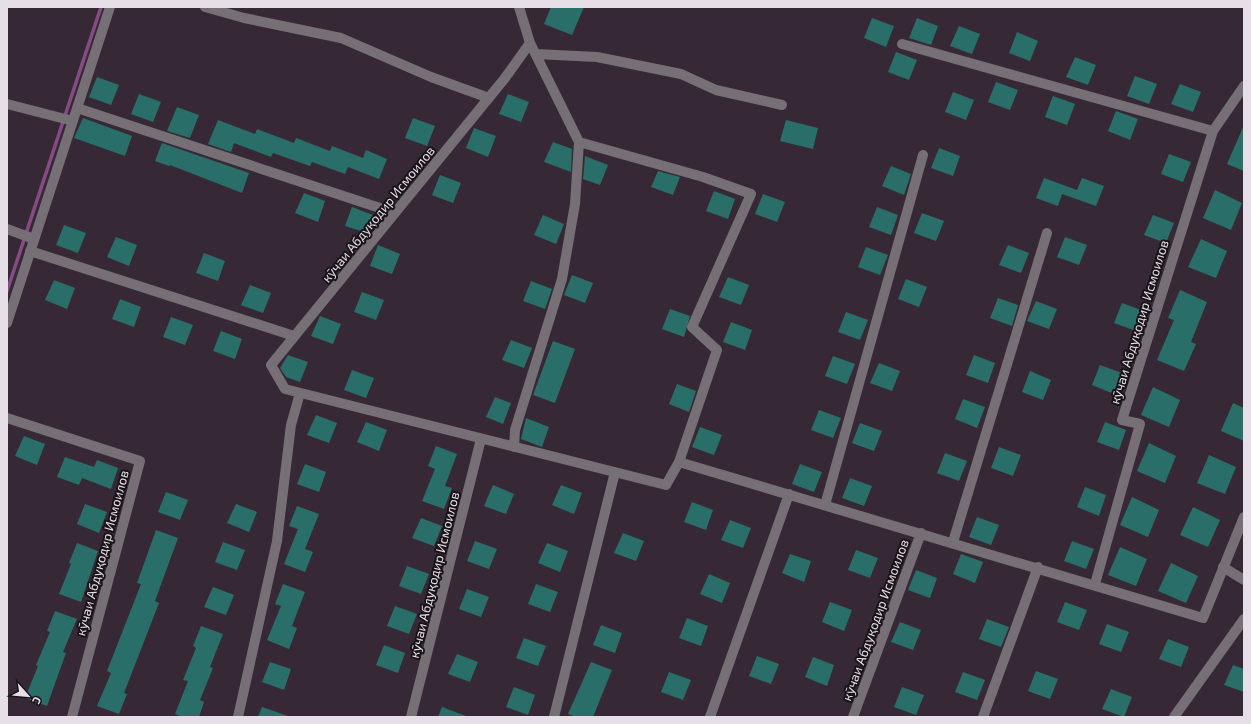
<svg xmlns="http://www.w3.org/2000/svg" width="1251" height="724" font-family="'Exo 2',sans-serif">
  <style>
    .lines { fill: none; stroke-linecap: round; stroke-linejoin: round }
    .stream { stroke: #864a85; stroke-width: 3.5 }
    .building { fill: #2a6e69 }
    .minor { stroke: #766f76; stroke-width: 10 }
    .labels { text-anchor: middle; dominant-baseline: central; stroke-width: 4; stroke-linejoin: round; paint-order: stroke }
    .street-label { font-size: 13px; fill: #e7dfe7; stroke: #191419 }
  </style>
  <rect width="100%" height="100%" fill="#362935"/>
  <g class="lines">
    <path class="stream" d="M7 291 101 7"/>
  </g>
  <path class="building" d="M551 7H584L572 35 544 24Z
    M872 18 894 26 886 47 864 38Z
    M917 18 938 26 931 45 909 38Z
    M959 26 980 34 972 54 950 46Z
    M1017 32 1038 41 1030 61 1009 53Z
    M896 52 917 60 909 80 888 72Z
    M1075 57 1096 65 1088 85 1066 77Z
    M1135 76 1157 84 1149 104 1127 96Z
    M97 77 119 85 111 105 89 97Z
    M996 82 1018 90 1010 110 988 102Z
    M1180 84 1201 92 1193 112 1171 104Z
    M953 92 974 100 966 120 945 112Z
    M139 94 161 102 153 122 131 114Z
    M508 94 529 102 521 122 499 114Z
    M1053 96 1075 104 1067 125 1045 117Z
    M177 107 199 115 190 138 167 131Z
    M1116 111 1138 119 1130 140 1108 131Z
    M83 118 132 136 125 156 74 138Z
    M413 118 435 126 427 146 405 138Z
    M218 120 255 134 257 129 294 143 296 138 330 151 332 146 363 158 366 150 387 159 379 179 348 167 345 174 312 162 310 166 273 153 271 157 234 143 231 152 208 144Z
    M786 120 818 128 813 149 780 141Z
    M1244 125V171L1227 164Z
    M474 128 496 136 488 157 466 148Z
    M553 142 572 149 571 172 544 162Z
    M162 143 249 173 242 193 170 165 169 166 155 161Z
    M939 148 960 156 953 176 931 168Z
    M1169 154 1191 162 1183 182 1161 174Z
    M585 156 608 165 600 185 583 179Z
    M891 166 911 174 904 195 882 186Z
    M658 171 680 177 673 195 651 187Z
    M440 175 461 183 453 203 432 195Z
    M1044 178 1077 190 1082 178 1104 186 1096 206 1062 194 1058 206 1036 198Z
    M1215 190 1242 203 1231 230 1203 218Z
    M714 191 735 199 728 219 706 211Z
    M304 193 325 201 318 222 295 213Z
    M763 194 785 202 777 222 755 214Z
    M352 207 373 215 367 233 345 226Z
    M877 207 898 215 891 235 869 227Z
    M922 213 944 221 936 241 914 233Z
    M543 215 564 224 556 244 534 235Z
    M1153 215 1174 223 1166 243 1144 235Z
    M64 225 86 233 78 253 56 245Z
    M116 237 137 245 129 266 107 257Z
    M1065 237 1087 245 1079 265 1057 257Z
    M1201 239 1227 251 1216 278 1188 267Z
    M378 245 400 254 392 274 370 266Z
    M1008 245 1029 253 1021 273 999 265Z
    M866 247 888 255 880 275 858 267Z
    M204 253 225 261 218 281 196 273Z
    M572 275 593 283 585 303 564 295Z
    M728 277 749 285 741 305 719 297Z
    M906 279 927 287 919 307 898 299Z
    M54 280 75 288 67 309 45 300Z
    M531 281 552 289 545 309 523 301Z
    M250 285 271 293 263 313 241 305Z
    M1180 290 1207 302 1191 342 1196 344 1184 371 1157 360 1174 320 1168 318Z
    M362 292 384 300 376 320 354 312Z
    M998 298 1018 305 1012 326 990 318Z
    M120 299 141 307 134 327 112 319Z
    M1036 301 1057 309 1049 329 1027 321Z
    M1122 303 1144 311 1136 331 1114 323Z
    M670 309 690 316 684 337 662 329Z
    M846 312 868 320 860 340 838 332Z
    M320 316 341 324 333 344 311 336Z
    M171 317 193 325 185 345 163 337Z
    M731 322 752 330 745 350 723 342Z
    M221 331 242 339 235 359 213 351Z
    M511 340 532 348 524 368 502 360Z
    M553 341 575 349 555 403 533 395Z
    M288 355 308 362 300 382 286 377 280 368Z
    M974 355 995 363 988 383 966 375Z
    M833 356 855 364 847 384 825 376Z
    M879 363 900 371 892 391 870 383Z
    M1100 365 1122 373 1114 394 1092 385Z
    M352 370 374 378 366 398 344 390Z
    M1030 371 1051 380 1043 400 1022 392Z
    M677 384 696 391 689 412 669 404Z
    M1153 387 1180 400 1169 427 1141 415Z
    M495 397 511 403 503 424 486 417Z
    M963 399 985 407 977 428 955 419Z
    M1233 403 1244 408V441L1221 431Z
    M819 410 841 418 833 438 811 430Z
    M316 415 337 423 329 443 307 435Z
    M526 418 549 427 542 447 521 439Z
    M366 422 387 430 379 451 357 442Z
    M1105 422 1126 430 1119 450 1097 442Z
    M860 423 882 431 874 451 852 443Z
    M700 427 722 435 714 455 692 447Z
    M24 436 45 444 37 465 15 456Z
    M1149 443 1176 456 1165 483 1137 471Z
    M436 446 457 454 445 486 452 488 444 509 422 501 435 469 428 466Z
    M999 447 1021 455 1013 476 991 468Z
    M945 453 967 461 959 481 937 473Z
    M1209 455 1236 467 1225 494 1197 483Z
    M65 457 94 467 97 460 118 468 111 489 82 478 79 485 57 477Z
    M305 464 326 472 319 492 297 484Z
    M800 464 822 472 814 492 792 484Z
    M850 478 872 486 864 506 842 498Z
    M493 485 514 494 506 514 484 506Z
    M561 485 582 493 574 514 552 505Z
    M1085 487 1106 495 1099 516 1077 507Z
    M166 492 188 500 180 520 158 512Z
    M1132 497 1159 510 1148 537 1120 525Z
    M692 502 713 510 706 530 684 522Z
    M85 504 107 512 99 533 77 524Z
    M236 504 257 512 249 532 227 523Z
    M297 506 319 514 305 549 313 552 305 572 284 564 298 529 289 526Z
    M1193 507 1220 520 1208 547 1180 535Z
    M977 517 999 525 991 545 969 537Z
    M421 518 442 526 434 546 412 538Z
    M730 520 751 528 743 548 721 540Z
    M156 530 178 538 155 601 159 603 124 693 127 694 119 714 97 706 111 673 107 671 141 584 137 583Z
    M623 533 644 541 636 561 614 553Z
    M475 541 497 549 489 569 467 561Z
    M1072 541 1094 549 1086 569 1064 561Z
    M223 542 245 550 237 570 215 562Z
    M77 543 98 551 81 602 59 594 71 564 69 563Z
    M547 543 568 551 560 572 538 563Z
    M1120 547 1147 559 1136 586 1108 575Z
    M856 550 878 558 870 578 848 570Z
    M790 554 811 561 804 582 782 573Z
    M961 554 983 562 975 583 953 574Z
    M1171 563 1198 576 1186 603 1158 591Z
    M407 566 429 574 421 594 399 586Z
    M916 570 937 578 930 598 908 590Z
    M709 574 730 583 722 603 700 594Z
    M283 584 305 592 292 626 297 628 289 649 267 640 281 606 275 604Z
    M536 584 558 592 550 612 528 604Z
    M213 587 234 595 226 615 204 607Z
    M467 589 489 597 481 617 459 609Z
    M830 602 852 610 844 631 822 622Z
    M1065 602 1087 610 1079 630 1057 622Z
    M395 606 417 614 409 634 387 626Z
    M55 611 77 619 63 652 66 653 47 706 25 698 38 666 36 665 50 632 47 631Z
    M687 618 708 626 701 646 679 638Z
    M987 619 1009 627 1001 647 979 639Z
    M900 622 921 630 913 650 891 642Z
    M1107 624 1129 632 1121 652 1099 644Z
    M601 625 622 633 615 653 593 645Z
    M201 626 223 634 210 667 213 668 200 700 204 702 199 717H182L175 714 188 681 183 680 196 648 193 646Z
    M524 638 546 646 538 666 516 658Z
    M1168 639 1189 647 1181 667 1159 659Z
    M384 645 405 653 398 673 376 665Z
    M457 654 478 662 470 682 448 674Z
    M757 656 779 664 771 684 749 676Z
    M813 657 834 665 827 686 805 677Z
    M270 662 291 669 284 690 262 682Z
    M591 662 612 670 593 717H576L568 714Z
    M1233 665 1244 669V692L1224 685Z
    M1036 671 1058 679 1050 699 1028 691Z
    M669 672 691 680 683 700 661 692Z
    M963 672 985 680 977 700 955 692Z
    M514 687 535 695 528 715 506 707Z
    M902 687 924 695 916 715 894 707Z
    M1111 689 1132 697 1124 717 1102 709Z
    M262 707 288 716 287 717H258Z
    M442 707 466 716V717H438Z"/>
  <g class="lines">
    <path class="minor" d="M205 7 244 18 341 38 431 77 489 98
      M519 7 530 43 579 142 703 177 751 194 692 327 717 350 679 462 666 485 285 389 271 365 505 78 530 43
      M902 44 1213 131
      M536 54 597 57 681 74 716 90 782 105
      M7 104 73 121
      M77 108 395 213
      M7 229 34 239
      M30 251 294 336
      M7 323 110 7
      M7 418 140 461 72 717
      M514 447 515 430 562 279 575 204 579 142
      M679 462 1203 618 1244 517
      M825 505 923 155
      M953 542 1047 233
      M1223 567 1244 580
      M1095 584 1140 424 1122 420 1213 131 1244 86
      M238 717 277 541 291 425 300 393
      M411 717 481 439
      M554 717 615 472
      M710 717 789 494
      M853 717 921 533
      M983 717 1038 567
      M1174 717 1244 619"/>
  </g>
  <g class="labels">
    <g class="street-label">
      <text transform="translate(378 214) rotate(-51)">кӯчаи Абдуқодир Исмоилов</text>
      <text transform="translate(1139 322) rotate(-73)">кӯчаи Абдуқодир Исмоилов</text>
      <text transform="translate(102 553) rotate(-75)">кӯчаи Абдуқодир Исмоилов</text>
      <text transform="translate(434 575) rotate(-76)">кӯчаи Абдуқодир Исмоилов</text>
      <text transform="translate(875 620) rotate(-70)">кӯчаи Абдуқодир Исмоилов</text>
    </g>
  </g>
  <rect width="1251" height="724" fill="none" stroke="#e7dfe7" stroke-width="16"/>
  <g transform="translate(28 696) rotate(117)" stroke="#191419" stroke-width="3" paint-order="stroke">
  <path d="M0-3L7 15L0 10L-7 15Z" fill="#e7dfe7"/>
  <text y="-6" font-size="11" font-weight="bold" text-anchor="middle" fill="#e7dfe7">С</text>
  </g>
</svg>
